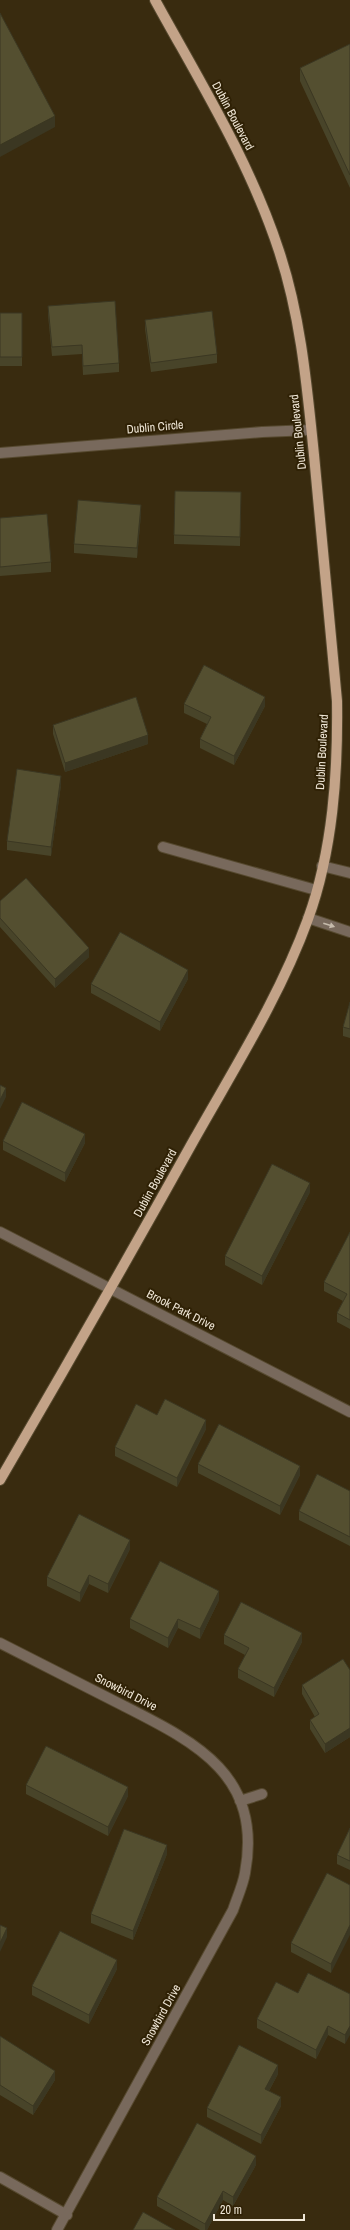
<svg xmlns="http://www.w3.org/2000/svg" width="350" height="2230" font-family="'Archivo Narrow',sans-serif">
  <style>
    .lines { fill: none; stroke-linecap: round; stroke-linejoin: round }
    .minor-casing { stroke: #56492f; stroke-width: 12 }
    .major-casing { stroke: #56492f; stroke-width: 12 }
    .minor { stroke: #78695c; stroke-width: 10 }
    .major { stroke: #c3a388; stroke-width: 10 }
    .wall { fill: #484429 }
    .shaded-wall { fill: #3b3722 }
    .building { fill: #544f30; stroke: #3b3722 }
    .oneway { fill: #c5baab }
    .labels { text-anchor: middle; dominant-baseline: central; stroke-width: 4; stroke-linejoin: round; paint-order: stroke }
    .street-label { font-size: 12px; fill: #efe6d6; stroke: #2f2105 }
  </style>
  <rect width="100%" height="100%" fill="#392b0f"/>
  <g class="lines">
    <g class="minor-casing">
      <path id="minor" d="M0 453 262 432 311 430
        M163 847 316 890
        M322 866 350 873
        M308 918 350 932
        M0 1232 350 1412
        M0 1643C41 1664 83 1685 124 1706 197 1743 263 1776 245 1873 243 1885 237 1898 233 1910L57 2230
        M240 1801 262 1794
        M0 2177 67 2215"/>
    </g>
    <g class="major-casing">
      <path id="major" d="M0 1480C66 1367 131 1253 195 1138 235 1067 280 996 308 919 333 850 338 773 337 701 330 619 322 537 314 455 307 387 301 317 279 251 250 162 200 82 155 0"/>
    </g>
    <use href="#minor" class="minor"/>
    <use href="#major" class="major"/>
  </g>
  <path class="wall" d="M350 44V188L300 81V68Z
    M48 306 119 363V372L83 375 82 354 52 356 48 315Z
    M0 313H22V366H0Z
    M145 320 217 354V363L151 372 145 329Z
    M241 492 240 546 174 544V535Z
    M141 514 137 558 74 553V544Z
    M0 518 51 562V572L0 576Z
    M184 704 265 706 234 765 200 748V739L207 724 184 713Z
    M53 725 148 744 65 772 53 734Z
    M61 785 51 856 7 850V841Z
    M0 901 89 957 55 988 0 927Z
    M188 979 160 1031 91 993V984Z
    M350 1002V1038L343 1036V1027Z
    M3 1141 85 1143 65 1182 3 1150Z
    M310 1192 262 1285 225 1265V1256Z
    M350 1232V1329L337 1322V1313L343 1301 324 1291V1282Z
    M157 1415 206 1429 177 1487 115 1456V1447Z
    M198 1464 300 1475 280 1515 198 1473Z
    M350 1491V1546L299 1520V1511Z
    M130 1549 108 1593 89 1584 80 1602 47 1586V1577Z
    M219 1600 200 1639 178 1628 168 1648 130 1628V1619Z
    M224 1635 302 1642 274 1697 238 1678V1669L245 1655 224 1644Z
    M350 1670V1737L325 1753 310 1729V1720L315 1717 302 1694V1685Z
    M26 1785 128 1796 108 1836 26 1794Z
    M350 1828V1870L337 1864V1855Z
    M167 1854 133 1940 91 1923V1914Z
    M350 1885 331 1973 291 1952V1943Z
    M117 1969 89 2024 32 1995V1986Z
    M350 1994 345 2044 328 2035 316 2059 257 2028V2019Z
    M0 2036 55 2080 33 2115 0 2095Z
    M278 2074 269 2091 281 2106 261 2144 207 2117V2108Z
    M256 2165 233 2206 223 2200 207 2230H200L157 2206V2197Z"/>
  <path class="shaded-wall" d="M55 116V127L0 157V145Z
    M141 505V514L137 558V548Z
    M265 697V706L234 765V756Z
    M148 735V744L65 772V763Z
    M61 776V785L51 856V847Z
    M89 948V957L55 988V979Z
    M188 970V979L160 1031V1022Z
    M6 1088V1097L0 1109V1100Z
    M85 1134V1143L65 1182V1173Z
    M310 1183V1192L262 1285V1276Z
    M206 1420V1429L177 1487V1478Z
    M300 1466V1475L280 1515V1506Z
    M130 1540V1549L108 1593V1584Z
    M89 1575V1584L80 1602V1593Z
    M219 1591V1600L200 1639V1629Z
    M178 1619V1628L168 1648V1638Z
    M302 1633V1642L274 1697V1688Z
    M350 1728V1737L325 1753V1744Z
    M128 1787V1796L108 1836V1827Z
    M167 1845V1854L133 1940V1931Z
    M350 1925V1935L331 1973V1964Z
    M7 1928V1937L0 1952V1943Z
    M117 1960V1969L89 2024V2015Z
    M328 2026V2035L316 2059V2050Z
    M350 2026V2035L345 2044V2035Z
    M278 2065V2074L265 2098V2089Z
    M55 2071V2080L33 2115V2106Z
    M281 2097V2106L261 2144V2135Z
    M256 2156V2165L233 2206V2197Z
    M223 2191V2200L207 2230H205V2224Z"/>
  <path class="building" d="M0 13 55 116 0 145Z
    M350 44V175L300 68Z
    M115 301 119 363 83 366 82 345 52 347 48 306Z
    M212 311 217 354 151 363 145 320Z
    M0 313H22V357H0Z
    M175 491 241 492 240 537 174 535Z
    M78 500 141 505 137 548 74 544Z
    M47 514 51 562 0 567V518Z
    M204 665 265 697 234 756 200 739 211 717 184 704Z
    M136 697 148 735 65 763 53 725Z
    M17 769 61 776 51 847 7 841Z
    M26 878 89 948 55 979 0 918V901Z
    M120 932 188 970 160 1022 91 984Z
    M350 1002V1029L343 1027Z
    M0 1085 6 1088 0 1100Z
    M22 1102 85 1134 65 1173 3 1141Z
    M272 1164 310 1183 262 1276 225 1256Z
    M350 1232V1320L337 1313 347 1294 324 1282Z
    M165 1399 206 1420 177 1478 115 1447 136 1404 157 1415Z
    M219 1424 300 1466 280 1506 198 1464Z
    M317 1474 350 1491V1537L299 1511Z
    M79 1514 130 1540 108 1584 89 1575 80 1593 47 1577Z
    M160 1561 219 1591 200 1629 178 1619 168 1638 130 1619Z
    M241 1602 302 1633 274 1688 238 1669 249 1648 224 1635Z
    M343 1659 350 1670V1728L325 1744 310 1720 319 1714 302 1685Z
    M46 1746 128 1787 108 1827 26 1785Z
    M350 1828V1861L337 1855Z
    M124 1829 167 1845 133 1931 91 1914Z
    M327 1873 350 1885V1925L331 1964 291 1943Z
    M0 1925 7 1928 0 1943Z
    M60 1931 117 1960 89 2015 32 1986Z
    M308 1973 350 1994V2026L345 2035 328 2026 316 2050 257 2019 276 1982 298 1993Z
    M0 2036 55 2071 33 2106 0 2085Z
    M239 2045 278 2065 265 2089 281 2097 261 2135 207 2108Z
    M197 2123 256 2156 233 2197 223 2191 205 2224 157 2197Z
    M143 2212 175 2230H133Z"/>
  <defs><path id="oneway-solid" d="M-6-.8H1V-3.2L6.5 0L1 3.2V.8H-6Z"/></defs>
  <use class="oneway" href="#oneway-solid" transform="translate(329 925) rotate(18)"/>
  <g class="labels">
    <g class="street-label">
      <text transform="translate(233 116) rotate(62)">Dublin Boulevard</text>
      <text transform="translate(155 427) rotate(-5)">Dublin Circle</text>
      <text transform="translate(298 432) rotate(-96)">Dublin Boulevard</text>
      <text transform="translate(322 752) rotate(-87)">Dublin Boulevard</text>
      <text transform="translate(155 1183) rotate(-61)">Dublin Boulevard</text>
      <text transform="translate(181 1310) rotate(27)">Brook Park Drive</text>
      <text transform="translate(126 1692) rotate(27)">Snowbird Drive</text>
      <text transform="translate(161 2015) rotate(-61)">Snowbird Drive</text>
    </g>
  </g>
  <path d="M214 2214v6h90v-6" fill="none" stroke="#efe6d6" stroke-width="2"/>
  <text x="220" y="2214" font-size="12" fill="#efe6d6" stroke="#2f2105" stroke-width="3" paint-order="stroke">20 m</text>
</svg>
